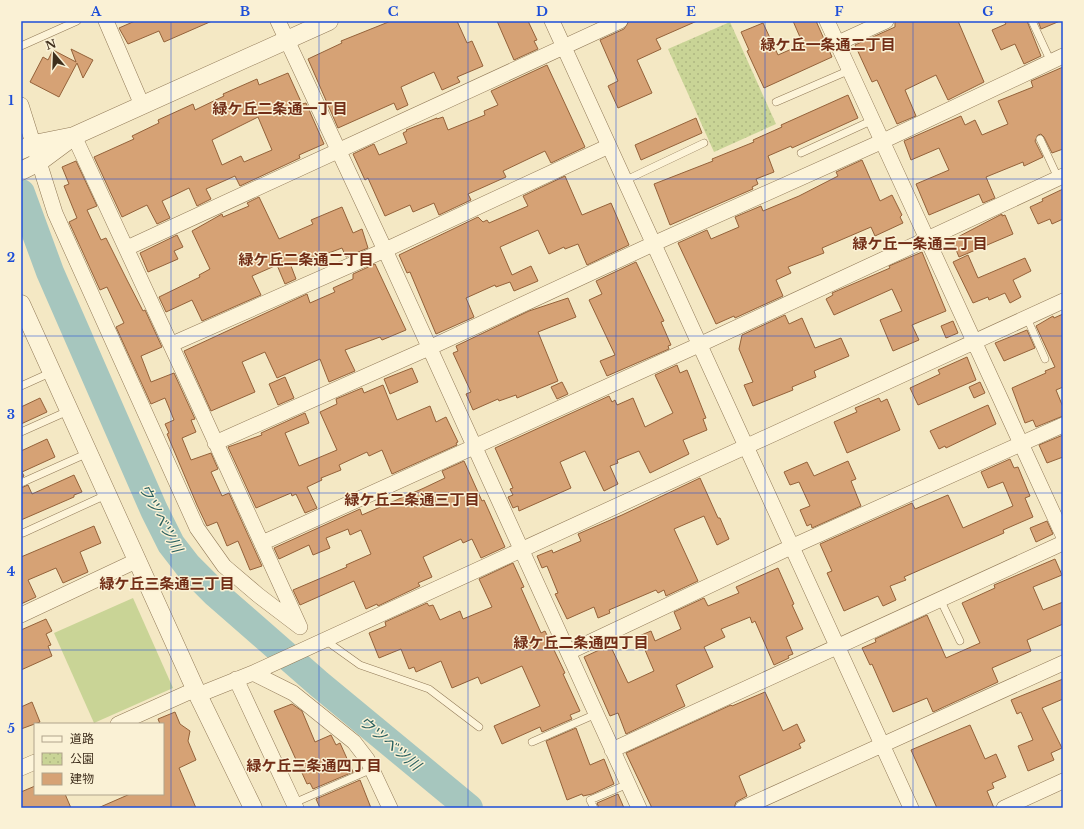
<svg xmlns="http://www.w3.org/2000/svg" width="1084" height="829" font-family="'Libre Baskerville','Noto Sans JP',serif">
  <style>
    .park { fill: url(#park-dots) }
    .pitch { fill: #c9d496 }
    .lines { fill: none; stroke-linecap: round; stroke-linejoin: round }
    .stream { stroke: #6b968e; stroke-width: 4.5 }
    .river { stroke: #a6c6be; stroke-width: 28 }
    .building { fill: #d6a275; stroke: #94623a; fill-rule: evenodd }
    .service-casing { stroke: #917957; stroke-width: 8 }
    .minor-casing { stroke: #917957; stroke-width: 16 }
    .tertiary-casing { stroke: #917957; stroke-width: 19 }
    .service { stroke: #fdf4d9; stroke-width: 7 }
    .minor { stroke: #fdf4d9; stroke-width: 15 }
    .tertiary { stroke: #fdf4d9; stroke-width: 18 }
    .grid { fill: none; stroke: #1d4ed8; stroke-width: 1; stroke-opacity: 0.55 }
    .labels { text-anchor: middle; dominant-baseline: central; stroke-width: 3; stroke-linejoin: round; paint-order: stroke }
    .neighbourhood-label { font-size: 15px; font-weight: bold; fill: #722e17; stroke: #faf1d5 }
    .water-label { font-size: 15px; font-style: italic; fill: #2b6160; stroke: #faf1d5 }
    .neatline { fill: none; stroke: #1d4ed8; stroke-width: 1.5 }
    .grid-label { font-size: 13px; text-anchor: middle; font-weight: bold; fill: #1d4ed8 }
  </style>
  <defs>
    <pattern id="park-dots" width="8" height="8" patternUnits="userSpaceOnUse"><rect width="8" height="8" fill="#c9d496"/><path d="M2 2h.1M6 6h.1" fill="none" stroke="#aeb681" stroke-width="1.8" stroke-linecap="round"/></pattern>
  </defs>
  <rect width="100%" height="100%" fill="#f4e8c4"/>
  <path class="park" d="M730 22 776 124 714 152 668 49Z"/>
  <path class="pitch" d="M133 598 173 688 94 723 54 633Z"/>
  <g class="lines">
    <path class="stream" d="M21 217 27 211"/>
    <path class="river" d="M21 193 50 272 154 510 171 544 188 566 216 594 319 684 469 808"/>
  </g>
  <path class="building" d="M135 21H212L164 42 159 31 128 44 119 28Z
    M391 21H457L467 43 472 41 483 66 457 77 460 82 442 90 434 72 401 87 408 105 397 110 394 103 338 128 308 59 342 43 341 41Z
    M497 21H528L537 40 534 41 538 49 514 60Z
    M629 21H697L656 39 661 49 637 60 652 93 618 108 608 86 618 81 600 40 624 29Z
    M793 21H816L832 57 764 88 747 51 749 50 741 32 763 23 778 55 803 44Z
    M895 21H958L984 82 948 100 936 75 905 90 916 116 897 124 877 80 872 82 855 45 895 27Z
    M1004 21H1027L1041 56 1024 64 1015 44 1001 50 992 30 1006 24Z
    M1038 21H1060L1041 29Z
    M71 49 93 60 83 78 77 63 59 97 30 82 43 57 48 60 53 50 76 62Z
    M547 65 585 147 551 163 545 151 503 171 506 177 468 194 471 200 439 215 434 203 413 212 410 205 385 216 368 178 365 180 353 154 374 144 379 155 407 143 403 133 407 131 406 130 437 118V119L443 117 448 130 485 115 484 111 498 105 491 91Z
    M1063 67V149L1052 153 1044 137 1041 134 1038 135 1035 141 1043 157 1024 166 1023 162 986 177 995 198 983 203 979 194 929 215 916 184 949 170 939 148 911 160 904 141 961 116 965 125 975 120 982 135 1008 124 998 101 1033 87 1031 81Z
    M288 73 302 104 306 103 324 144 299 155 300 158 240 186 235 176 206 189 211 199 197 206 189 188 162 201 170 218 157 224 147 205 122 217 94 157 134 139 132 136 159 123 158 120 193 104 195 110 224 96 223 94 257 79 259 85ZM258 117 272 150 244 162 241 156 222 165 212 140Z
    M848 95 858 118 792 148 791 146 768 156 774 172 756 179 758 184 752 187 753 189 670 225 654 184 713 161 712 159 754 142 753 140 782 127 781 125Z
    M696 118 702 133 641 160 635 145Z
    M862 160 880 201 892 195 902 215 900 217 903 223 875 236 871 227 822 248 824 253 788 267 791 273 776 280 783 296 735 318 734 316 716 324 678 243 707 230 711 239 739 227 735 217 761 206 763 211 799 196 838 176 836 172Z
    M76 161 97 206 87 210 101 240 106 238 127 280 143 311 145 310 162 347 141 356 151 382 174 373 195 419 191 420 196 432 182 438 191 460 211 453 218 469 211 472 222 496 229 493 262 566 250 570 238 541 227 546 217 522 207 526 197 505 167 434 169 433 165 424 174 420 165 398 151 404 116 327 124 323 107 287 100 290 69 222 77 218 64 186 69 184 62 167Z
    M565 176 582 215 611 203 629 245 587 265 578 244 565 249 564 247 549 254 538 230 500 247 512 275 531 266 538 281 514 291 510 282 496 287 495 285 466 298 474 317 436 334 410 272 407 273 399 255 478 217 483 222 487 220 489 223 528 206 523 196Z
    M1063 189V219L1052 224 1050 219 1038 224 1030 207 1043 201 1042 199Z
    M259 197 279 239 313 224 311 220 342 207 353 233 362 229 368 248 346 257 342 248 326 254 325 252 291 266 296 279 285 284 277 265 252 276 261 295 202 321 192 300 166 312 159 297 200 277 199 275 210 269 192 231 222 214 223 217 249 206 247 203Z
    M1002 214V216L1005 215 1013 234 959 257 952 240Z
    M177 235 183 247 174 251 178 259 148 272 140 253Z
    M922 252 946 311 912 325 919 340 893 351 880 320 902 311 892 289 834 315 826 299 833 295 832 293 890 268 889 266Z
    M968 255 978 278 1025 258 1031 271 1013 280 1021 297 1010 303 1005 293 989 300 988 297 973 303 953 262Z
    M636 262 664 321 661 322 671 345 668 346 669 349 607 376 600 361 615 355 589 300 602 294 596 281Z
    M375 264 406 330 382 340 380 337 345 350 355 371 329 382 320 359 277 378 265 352 242 362 255 392 211 411 184 351 307 294 310 303 335 292 333 288 353 279V274Z
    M568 298 576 317 538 332 558 381 517 398 516 395 499 401 498 399 473 410 466 394 471 392 453 353 458 351 456 346 529 311Z
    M1063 314V387L1056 390 1063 407V416L1036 427 1033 420 1025 423 1012 388 1046 373 1045 371 1055 367 1036 326 1053 316 1054 318Z
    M785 315 789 324 802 318 815 348 841 338 849 356 814 371 816 377 792 387 793 390 753 406 744 385 753 382 739 349 742 335Z
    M953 321 958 333 946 338 941 326Z
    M1027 330 1035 348 1004 361 995 343Z
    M967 357 976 380 918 405 910 388 940 374 938 370Z
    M677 365 680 373 687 370 706 418 703 419 707 430 683 440 689 454 650 473 639 451 617 460 618 463 610 466 618 484 604 491 585 451 560 462 571 488 519 511 518 506 513 508 508 497 513 495 510 489 513 488 495 448 609 396 612 402 615 400 617 405 633 398 645 427 673 413 655 375Z
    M412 368 418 382 390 394 384 379Z
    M285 377 294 398 278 405 269 384Z
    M562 382 568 394 557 399 551 387Z
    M980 382 985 393 974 398 969 387Z
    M383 385 397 420 430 406 436 422 446 417 458 442 456 443 457 445 392 474 382 450 369 456 367 452 339 465 341 470 321 478 322 480 307 487 317 508 305 513 296 494 292 496 291 493 256 508 228 447 262 435 261 433 305 413 309 423 285 433 299 466 337 450 320 412 337 404 336 399 362 388 364 393Z
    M40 398 47 412 21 424V407Z
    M879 398 881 402 887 399 900 430 847 453 834 422 857 412 855 408Z
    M988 405 996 424 946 448 945 446 939 449 930 431Z
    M1063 435V457L1047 463 1039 445Z
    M47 439 55 457 22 472 24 476 21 478V451Z
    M1010 459 1014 468 1018 467 1030 496 1025 498 1033 517 1003 530 1004 533 904 577 906 580 890 586 896 600 883 606 878 596 844 611 827 573 832 571 820 544 912 503 915 509 948 495 963 528 1013 506 1003 482 988 488 981 472Z
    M464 461 482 501 484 500 505 547 481 558 472 539 463 543 461 539 423 557 432 577 418 583 420 586 378 606 377 604 366 609 354 581 300 605 293 590 347 567 346 565 371 554 361 530 350 535 348 529 326 538 330 548 313 555 309 545 279 559 274 548 360 509 362 515 424 488 445 478 442 471Z
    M848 461 856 479 851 481 861 506 812 528 811 524 807 526 800 510 810 506 799 482 790 485 784 472 807 462 814 476Z
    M74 475 82 492 74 495V497L21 520V488L28 485 32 494Z
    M700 478 718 518H720L729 539 717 545 704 516 674 529 698 581 666 596 664 590 658 593 656 590 609 610 610 613 598 618 594 607 567 619 555 594 558 593 547 566 542 568 537 556 552 550 553 553 581 541 578 534 622 515Z
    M1047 521 1053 534 1036 542 1030 528Z
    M94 526 101 543 80 552 88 572 63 583 56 568 28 580 36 597 21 604V557Z
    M1055 559 1062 575 1033 587 1043 610 1063 602V624L1027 640 1031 651 992 668 998 682 933 712 927 698 893 712 872 664 870 665 862 648 876 642 875 639 927 615 946 658 980 643 962 603 995 588 994 585Z
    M513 563 524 587 521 588 541 633 545 631 554 650 565 673 563 674 580 711 570 715 572 719 542 732 540 727 502 744 494 726 540 706 522 666 481 684 478 677 452 688 441 661 416 672 414 667 409 669 401 649 379 658 369 633 386 626 385 622 427 603 429 606 433 605 440 620 460 611 463 619 492 607 479 579Z
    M778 568 794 604 792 605 803 629 786 637 793 654 788 656 789 658 774 665 755 621 752 623 750 617 721 629 725 637 704 647 713 667 676 685 685 706 626 734 618 713 610 716 584 657 610 645 628 683 654 671 639 636 651 631 655 641 681 629 674 612 704 598 708 606 739 593 736 587Z
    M46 619 52 631 46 634 51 645 48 646 52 656 21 670V630Z
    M1063 679V699L1042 708 1062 748 1051 753 1054 760 1028 771 1018 746 1033 740 1021 712 1017 714 1011 700Z
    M765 692 783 731 797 724 805 741 799 744 801 748 739 776 747 796 736 802 734 808H652L626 753 731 705 732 706Z
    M32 702 40 722 21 729V707Z
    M292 704 302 711 315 742 331 735 336 745 340 743 353 772 313 789 310 783 307 784 274 711Z
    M175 712 180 724 190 731 188 741 196 760 179 768 196 808H98L130 794H163V724H160L158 719Z
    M970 725 985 759 996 754 1006 777 992 783 994 788 987 791 994 808H937L911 750Z
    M576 728 590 765 604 759 614 784 592 794 583 796 582 794 567 800 546 741Z
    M360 780 371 808H320L316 799Z
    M35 786V794H65L71 808H21V792Z
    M618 794 624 808H599L597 803Z"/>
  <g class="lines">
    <g class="service-casing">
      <path id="service" d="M1032 21 1051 62
        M21 46 77 21
        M776 102 850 70
        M1040 139 1058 178
        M801 153 873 120
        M624 181 704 143
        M1027 318 1045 359
        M21 386 52 372
        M21 432 68 411
        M21 483 88 453
        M23 533 106 495
        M940 599 960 641
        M325 640 360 665 429 689 479 727
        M532 742 596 714
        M294 803 372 769
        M594 808 590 800 628 784"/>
    </g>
    <g class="minor-casing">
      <path id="minor" d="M106 21 142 105
        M278 21 385 250 639 808
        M552 21 911 808
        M827 21 1063 535
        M838 43 886 21
        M21 105 55 213 197 528 224 566 258 595 300 627
        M74 136C150 298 225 462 299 625
        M127 248 620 21
        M172 344 385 250 609 146
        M215 443 429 348 653 244 883 141 1063 56
        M262 543 701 344 1063 176
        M21 615 138 560
        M569 652 791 547 1063 425
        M253 673 293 693 354 742 367 759 390 808
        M236 679 296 808
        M198 695 253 673 1063 301
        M118 724 196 689
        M612 750 1063 543
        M21 768 35 762
        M743 808 1063 663
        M1004 808 1063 781"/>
    </g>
    <g class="tertiary-casing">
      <path id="tertiary" d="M21 150 34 144 74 136 329 21
        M21 171 39 162 70 139
        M21 304 198 695 253 808"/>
    </g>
    <use href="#service" class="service"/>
    <use href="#minor" class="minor"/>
    <use href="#tertiary" class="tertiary"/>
  </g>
  <path class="grid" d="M171 21V808M319 21V808M468 21V808M616 21V808M765 21V808M913 21V808M21 179H1063M21 336H1063M21 493H1063M21 650H1063"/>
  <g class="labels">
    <g class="neighbourhood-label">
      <text x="828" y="44">緑ケ丘一条通二丁目</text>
      <text x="280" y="108">緑ケ丘二条通一丁目</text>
      <text x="920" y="243">緑ケ丘一条通三丁目</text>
      <text x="306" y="259">緑ケ丘二条通二丁目</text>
      <text x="412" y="499">緑ケ丘二条通三丁目</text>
      <text x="167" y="583">緑ケ丘三条通三丁目</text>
      <text x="581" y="642">緑ケ丘二条通四丁目</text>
      <text x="314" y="765">緑ケ丘三条通四丁目</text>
    </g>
    <g class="water-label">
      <text transform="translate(161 518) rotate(62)">ウツベツ川</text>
      <text transform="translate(390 743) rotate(40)">ウツベツ川</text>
    </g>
  </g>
  <rect width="1084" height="829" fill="none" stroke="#faf1d5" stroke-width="44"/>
  <rect x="34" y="723" width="130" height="72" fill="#faf1d5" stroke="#afa38b"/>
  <rect x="42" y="736" width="20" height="6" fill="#fdf4d9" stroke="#afa38b"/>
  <text x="70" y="743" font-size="12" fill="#3f2f1d">道路</text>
  <rect x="42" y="753" width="20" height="12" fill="url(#park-dots)" stroke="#afa38b"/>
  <text x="70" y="763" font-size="12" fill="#3f2f1d">公園</text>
  <rect x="42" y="773" width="20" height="12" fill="#d6a275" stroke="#afa38b"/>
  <text x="70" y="783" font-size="12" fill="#3f2f1d">建物</text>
  <g transform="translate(54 54) rotate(341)" stroke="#faf1d5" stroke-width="3" paint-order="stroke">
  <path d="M0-3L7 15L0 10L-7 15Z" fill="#3f2f1d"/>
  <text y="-6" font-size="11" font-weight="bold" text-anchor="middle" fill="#3f2f1d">N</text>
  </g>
  <rect x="22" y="22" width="1040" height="785" class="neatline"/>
  <g class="grid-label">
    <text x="96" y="16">A</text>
    <text x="245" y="16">B</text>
    <text x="393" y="16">C</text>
    <text x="542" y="16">D</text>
    <text x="691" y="16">E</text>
    <text x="839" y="16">F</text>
    <text x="988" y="16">G</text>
    <text x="11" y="105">1</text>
    <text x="11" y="262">2</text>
    <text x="11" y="419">3</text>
    <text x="11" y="576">4</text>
    <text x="11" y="733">5</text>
  </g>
</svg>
